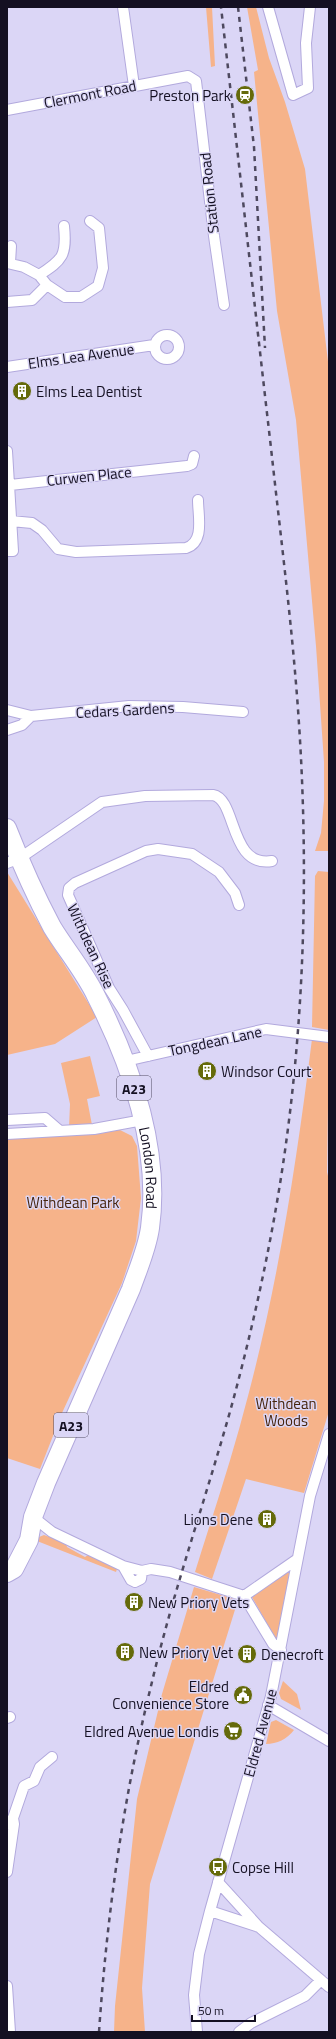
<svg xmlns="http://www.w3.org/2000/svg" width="336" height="2039" font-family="'Titillium Web',sans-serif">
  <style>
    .green { fill: #f6b38a }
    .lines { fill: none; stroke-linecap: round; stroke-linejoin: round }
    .street-casing { stroke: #b2a9dd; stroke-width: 12 }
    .highway-casing { stroke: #b2a9dd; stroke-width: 20 }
    .street { stroke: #fff; stroke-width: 10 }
    .highway { stroke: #fff; stroke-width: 18 }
    .rail { stroke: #4e495f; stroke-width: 2.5; stroke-dasharray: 5 5; stroke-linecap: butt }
    .labels { text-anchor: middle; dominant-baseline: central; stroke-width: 3; stroke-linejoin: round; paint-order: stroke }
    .shield { fill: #dbd6f6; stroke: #504b62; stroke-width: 1 }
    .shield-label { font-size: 14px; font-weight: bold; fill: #141022 }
    .street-label { font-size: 15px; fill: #141022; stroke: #dbd6f6 }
    .poi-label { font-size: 15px; fill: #141022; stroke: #dbd6f6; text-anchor: start }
    .park-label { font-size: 15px; fill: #46240c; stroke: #dbd6f6 }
  </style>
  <rect width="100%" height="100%" fill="#dbd6f6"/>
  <path class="green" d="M206 7H212L215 66 211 67Z
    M247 7H256L269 58 285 102 305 169 329 370V851H315L321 833 324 801V762L316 646 296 420 277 311 254 72 258 70Z
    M318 871 329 872V1030L312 1027 315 876Z
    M7 872 97 1017 55 1044 7 1055Z
    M312 1039 329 1041 327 1172 329 1180V1411L304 1493 246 1479 212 1579 195 1572C213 1514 233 1455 248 1396 279 1279 297 1159 312 1039Z
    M90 1056 100 1096 87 1099 92 1125 69 1128 70 1104 61 1063Z
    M118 1129 132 1136 137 1146 141 1198 136 1241 122 1283 62 1413 40 1469 7 1458V1136Z
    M44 1535 66 1543 67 1547 85 1557 88 1555 117 1569 116 1572 37 1541 39 1537Z
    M285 1573H289L290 1576 278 1638H275L252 1597Z
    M194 1587 238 1600 150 1884 142 1988 145 2032H114L115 2006 137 1799 162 1694Z
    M283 1681 297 1694 301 1710 281 1699 279 1693Z
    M276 1720 294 1730C287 1739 277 1744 266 1744L271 1722Z"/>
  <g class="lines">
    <g class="street-casing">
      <path id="street" d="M123 7 134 86
        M268 7 293 95 308 88 306 43 310 7
        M7 110 188 76 196 81 214 236 224 305
        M7 263 24 267 39 275 47 285 65 297H81L98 286 103 268 99 228 90 221
        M10 263 11 246
        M39 275C63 260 67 255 64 226
        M7 302 32 300 47 285
        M155 347a12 12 0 1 1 24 0a12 12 0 1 1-24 0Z
        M7 367 154 345
        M7 451 13 551H7
        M10 485 187 466 192 464 194 456
        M11 521 32 523 42 530 58 549 76 552 186 548C205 542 198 516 198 500
        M7 710 31 716 129 706 183 707 243 712
        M7 730 22 725 31 716
        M7 863 20 858 102 802 145 796 213 795C237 799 229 868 272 861
        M148 1056 123 1010 109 988 68 895 69 888 75 883 146 851 158 849 192 854 219 872 235 893 239 905
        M126 1061 266 1029 329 1037
        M7 1120 45 1118 60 1131
        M7 1134 94 1129 143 1120
        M33 1517 52 1532 123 1566 142 1571 151 1569 170 1572 244 1596
        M123 1566 131 1580 135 1582 141 1579 142 1571
        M281 1650 273 1644 244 1596 296 1560
        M268 1705 329 1741
        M7 1718 10 1717
        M13 1818 24 1786 34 1781 40 1767 52 1757
        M7 1824 13 1818 14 1824 7 1872
        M218 1882 258 1926
        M210 1911 259 1927 329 1987
        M7 1986 10 2032
        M197 2032 194 1995 199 1954 210 1911 271 1696 310 1496 329 1434
        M239 2032 251 2023 305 1996 321 1980"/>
    </g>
    <g class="highway-casing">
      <g id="highway">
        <path id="s1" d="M7 828C20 861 35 895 52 927 66 950 84 971 96 996 131 1065 161 1149 150 1228 147 1249 138 1269 131 1289L46 1483 33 1517 29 1540 14 1569 7 1573"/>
      </g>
    </g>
    <use href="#street" class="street"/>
    <use href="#highway" class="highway"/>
    <path class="rail" d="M238 7 254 147 265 348
      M99 2032C107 1915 123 1799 151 1686 173 1592 205 1501 231 1408 255 1320 275 1227 287 1136 305 1000 308 861 299 724 293 632 281 540 271 448 254 301 238 154 221 7"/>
  </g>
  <defs>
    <g id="station-disc" transform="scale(1)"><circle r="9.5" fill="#656a0a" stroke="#dbd6f6"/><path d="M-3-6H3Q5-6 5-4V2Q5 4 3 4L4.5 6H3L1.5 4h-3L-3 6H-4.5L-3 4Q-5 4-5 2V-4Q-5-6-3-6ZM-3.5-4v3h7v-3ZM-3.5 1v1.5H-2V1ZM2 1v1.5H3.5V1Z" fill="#fff"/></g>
    <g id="building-disc" transform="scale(1)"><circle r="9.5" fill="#656a0a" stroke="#dbd6f6"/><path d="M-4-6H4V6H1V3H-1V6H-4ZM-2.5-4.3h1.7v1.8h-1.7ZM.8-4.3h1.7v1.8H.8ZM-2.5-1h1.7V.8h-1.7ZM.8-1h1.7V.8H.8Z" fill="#fff"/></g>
    <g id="civic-disc" transform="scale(1)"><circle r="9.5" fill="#656a0a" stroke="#dbd6f6"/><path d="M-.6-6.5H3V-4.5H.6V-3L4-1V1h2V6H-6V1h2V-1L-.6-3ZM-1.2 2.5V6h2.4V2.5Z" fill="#fff"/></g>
    <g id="supermarket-disc" transform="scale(1)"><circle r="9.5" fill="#656a0a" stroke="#dbd6f6"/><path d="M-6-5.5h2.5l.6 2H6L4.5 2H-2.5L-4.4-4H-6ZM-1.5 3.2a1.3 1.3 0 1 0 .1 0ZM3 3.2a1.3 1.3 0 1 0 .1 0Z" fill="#fff"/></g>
    <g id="bus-disc" transform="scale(1)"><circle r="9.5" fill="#656a0a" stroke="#dbd6f6"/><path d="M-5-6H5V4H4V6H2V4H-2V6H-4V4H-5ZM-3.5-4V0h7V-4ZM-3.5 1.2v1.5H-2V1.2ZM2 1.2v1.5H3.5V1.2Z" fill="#fff"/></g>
  </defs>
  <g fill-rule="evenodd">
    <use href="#station-disc" x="245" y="95"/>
    <use href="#building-disc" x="22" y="391"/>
    <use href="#building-disc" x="207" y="1071"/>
    <use href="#building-disc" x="267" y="1519"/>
    <use href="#building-disc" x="134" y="1602"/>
    <use href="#building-disc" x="125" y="1652"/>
    <use href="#building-disc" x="247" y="1654"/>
    <use href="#civic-disc" x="243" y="1695"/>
    <use href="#supermarket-disc" x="233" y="1731"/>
    <use href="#bus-disc" x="218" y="1867"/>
  </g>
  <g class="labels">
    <g class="shield">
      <rect x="117" y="1076" width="34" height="24" rx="3"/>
      <rect x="54" y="1413" width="34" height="24" rx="3"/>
    </g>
    <g class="shield-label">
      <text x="134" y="1088">A23</text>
      <text x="71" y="1425">A23</text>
    </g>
    <g class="street-label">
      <text transform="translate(90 94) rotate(-11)">Clermont Road</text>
      <text transform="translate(209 193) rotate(-96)">Station Road</text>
      <text transform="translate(81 356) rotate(-8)">Elms Lea Avenue</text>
      <text transform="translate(89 476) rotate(-6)">Curwen Place</text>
      <text transform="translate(125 710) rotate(-3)">Cedars Gardens</text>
      <text transform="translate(91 946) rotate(65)">Withdean Rise</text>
      <text transform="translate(215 1041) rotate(-12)">Tongdean Lane</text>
      <text stroke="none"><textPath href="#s1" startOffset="372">London Road</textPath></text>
      <text transform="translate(260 1733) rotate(-75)">Eldred Avenue</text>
    </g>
    <g class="poi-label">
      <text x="231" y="95" text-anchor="end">Preston Park</text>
      <text x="36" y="391">Elms Lea Dentist</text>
      <text x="221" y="1071">Windsor Court</text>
      <text x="253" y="1519" text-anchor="end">Lions Dene</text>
      <text x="148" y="1602">New Priory Vets</text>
      <text x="139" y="1652">New Priory Vet</text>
      <text x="261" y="1654">Denecroft</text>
      <text x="229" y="1686" text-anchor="end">Eldred<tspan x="229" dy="17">Convenience Store</tspan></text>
      <text x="219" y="1731" text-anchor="end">Eldred Avenue Londis</text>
      <text x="232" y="1867">Copse Hill</text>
    </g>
    <g class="park-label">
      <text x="73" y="1202">Withdean Park</text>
      <text x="286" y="1403">Withdean<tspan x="286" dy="17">Woods</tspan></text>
    </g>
  </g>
  <rect width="336" height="2039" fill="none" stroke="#141022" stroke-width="16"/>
  <path d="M192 2015v6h63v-6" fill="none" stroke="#141022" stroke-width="2"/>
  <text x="198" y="2015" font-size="12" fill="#141022" stroke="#dbd6f6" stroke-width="3" paint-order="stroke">50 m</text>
</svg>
